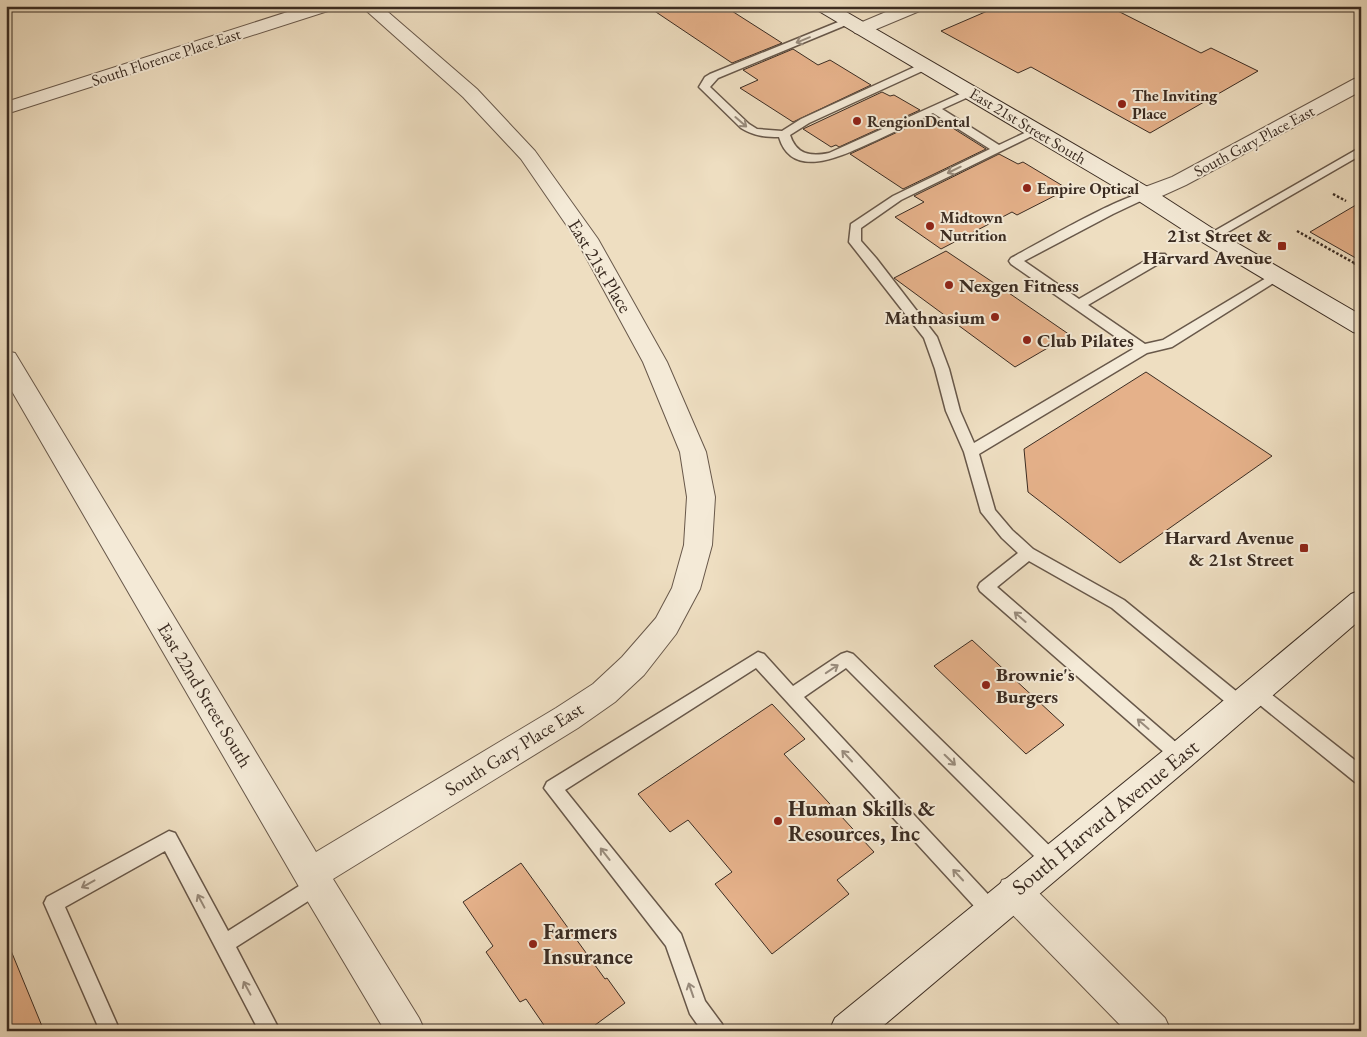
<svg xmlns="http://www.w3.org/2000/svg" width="1367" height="1037" font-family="'EB Garamond',serif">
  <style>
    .building { fill: #e5b18a; stroke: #3b2c22 }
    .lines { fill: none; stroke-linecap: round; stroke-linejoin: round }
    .service-casing { stroke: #68584a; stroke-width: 3 }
    .minor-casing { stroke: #68584a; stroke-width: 2 }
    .secondary-casing { stroke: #3b2c22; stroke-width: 2 }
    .path-far1 { stroke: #3b2c22; stroke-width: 2.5; stroke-dasharray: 2.5 2; stroke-linecap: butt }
    .path { stroke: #3b2c22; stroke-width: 3; stroke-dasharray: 4 2.5; stroke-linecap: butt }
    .service { fill: #f4ead7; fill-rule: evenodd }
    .minor { fill: #f4ead7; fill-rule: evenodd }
    .secondary { fill: #f4ead7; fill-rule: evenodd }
    .oneway { stroke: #988b7c }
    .poi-dot { fill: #8f2418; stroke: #f4ead7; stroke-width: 2 }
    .labels { text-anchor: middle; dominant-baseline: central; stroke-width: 4; stroke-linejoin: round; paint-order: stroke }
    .far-street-label { font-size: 16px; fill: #3b2c22; stroke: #f4ead7 }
    .far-poi-label { font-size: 16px; font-weight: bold; fill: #3b2c22; stroke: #f4ead7; text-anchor: start }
    .poi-label { font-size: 19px; font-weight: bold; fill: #3b2c22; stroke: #f4ead7; text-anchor: end }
    .street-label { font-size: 19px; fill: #3b2c22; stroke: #f4ead7 }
    .near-poi-label { font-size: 22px; font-weight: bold; fill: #3b2c22; stroke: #f4ead7; text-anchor: start }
    .near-street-label { font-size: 22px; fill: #3b2c22; stroke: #f4ead7 }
  </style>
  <rect width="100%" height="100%" fill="#eedec1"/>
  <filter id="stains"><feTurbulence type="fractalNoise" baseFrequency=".004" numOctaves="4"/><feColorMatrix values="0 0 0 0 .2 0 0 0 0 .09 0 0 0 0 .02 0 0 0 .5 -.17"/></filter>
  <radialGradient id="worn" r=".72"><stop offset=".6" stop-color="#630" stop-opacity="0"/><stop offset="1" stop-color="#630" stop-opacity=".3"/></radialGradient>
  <path class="building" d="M647 6H724L782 43 732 63Z
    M999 6H1108L1201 53 1211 48 1258 71 1150 133 1031 67 1018 73 941 31Z
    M793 49 818 65 830 60 871 85 793 122 740 88 758 80 743 70Z
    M882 92 890 96 894 95 920 110 839 147 836 145 831 147 828 145 803 129Z
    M930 117 938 121 940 120 986 149 903 189 850 154Z
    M999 154 1018 164 1023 162 1068 189 1017 215 1012 212 941 249 895 217 924 202 914 196Z
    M1361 202V261L1310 232Z
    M946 251 1006 291 1070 335 1015 367 894 278Z
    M1146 372 1272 456 1120 563 1028 492 1024 449Z
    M972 640 1064 725 1026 754 934 666Z
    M772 704 805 739 784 754 874 852 837 880 849 894 772 954 715 884 732 872 688 820 670 832 638 794Z
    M521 863 605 979 607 978 625 1003 587 1031H548L526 999 520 1002 486 952 493 946 463 902Z
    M7 941 44 1031H6Z"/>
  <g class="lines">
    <g class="service-casing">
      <path id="service" d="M848 18 851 19V23L718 78 710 87 749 124 757 129 782 131 801 119 921 64H929L930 66 929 68 809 123 790 135C796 154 810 157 829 153L971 89 975 90 976 92 975 94 942 109 999 145 1033 129 1037 128 1042 131 901 200 861 228V241L876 258 937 337 949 369 960 411 974 443 1133 349 1011 264 1009 261 1011 258C1032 247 1133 188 1149 193L1151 195 1149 197 1113 214 1024 261 1079 299 1157 254H1165L1167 257 1165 260 1088 305 1145 344 1163 340 1273 274 1277 273 1283 277 1172 347 1147 353 979 454 995 510 1012 530 1033 549 1124 600 1247 700 1249 705 1247 710 1241 712 1235 710 1112 608 1029 561 997 587 1186 751 1189 756 1186 761 1180 764 1174 761 980 591 978 587 980 583 1018 553 1002 538 981 512 964 452 946 411 935 369 924 338 849 242 851 224 893 196 990 149 933 113C915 122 896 131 877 140 849 152 793 184 779 137 765 137 754 136 741 128L699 87 705 77 710 74Z
        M1361 147V155L1214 240 1210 241 1204 237Z
        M758 652 764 654 793 686 841 654 847 652 853 654 1059 855 1061 861 1059 867 1052 870 1045 867 846 668 804 697 998 905 1001 911 998 917 991 920 984 917 756 668 565 790 681 934 705 1001 722 1024 725 1031H702L690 1014 666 946 544 788 547 782Z
        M1256 685 1262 687 1361 765V784L1355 782 1250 697 1248 692 1250 687Z
        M169 831 175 833 228 931 310 879 317 876 324 879 326 885 324 891 236 947 280 1031H259L165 851 65 907 120 1031H100L44 903 47 897Z"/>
    </g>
    <g class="minor-casing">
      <path id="minor" d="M306 6H334L331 10 6 114V102Z
        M361 6H381L477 89 535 151 598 239 667 362 706 452 715 497 712 545 700 589 676 634 644 675 615 702 578 728 333 879 419 1018 425 1031H385L298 885 6 381V351L15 353 316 852 556 708 593 684 622 657 656 618 672 588 684 545 687 497 680 452 643 362 576 239 521 159 463 97Z
        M900 6H925L922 10 867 33 861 34 855 33 852 29 855 25Z
        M1361 77V91L1186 185 1153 200 1145 201 1137 200 1134 195 1137 190 1172 177 1354 79Z
        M1014 876 1026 880 1165 1018 1171 1031H1126L1002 904 997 892 1002 880Z"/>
    </g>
    <g class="secondary-casing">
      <path id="secondary" d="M814 6H836L1153 190 1218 232 1361 315V334L1353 332 1202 242 1137 200 817 10Z
        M1361 590V619L1191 766 877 1031H829L835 1018 1169 746 1351 594Z"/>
    </g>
    <path class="path-far1" d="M1333 194 1346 201
      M1297 231 1356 264"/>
    <path class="path" d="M1354 263 1358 265"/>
    <use href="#service" class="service"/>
    <use href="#minor" class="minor"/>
    <use href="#secondary" class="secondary"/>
  </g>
  <defs><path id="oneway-shaft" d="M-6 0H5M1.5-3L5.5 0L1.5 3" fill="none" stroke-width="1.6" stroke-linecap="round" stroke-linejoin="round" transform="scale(1.25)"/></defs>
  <g class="oneway">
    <use href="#oneway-shaft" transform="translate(803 40) rotate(158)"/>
    <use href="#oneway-shaft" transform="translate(741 122) rotate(41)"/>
    <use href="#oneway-shaft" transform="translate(954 170) rotate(154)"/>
    <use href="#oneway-shaft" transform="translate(1020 617) rotate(-139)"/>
    <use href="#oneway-shaft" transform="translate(832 669) rotate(-34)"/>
    <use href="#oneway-shaft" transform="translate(1143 724) rotate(-139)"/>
    <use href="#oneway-shaft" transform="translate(847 756) rotate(-133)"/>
    <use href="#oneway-shaft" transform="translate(950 760) rotate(44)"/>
    <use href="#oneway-shaft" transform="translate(605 854) rotate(-128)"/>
    <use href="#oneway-shaft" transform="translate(958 875) rotate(-133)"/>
    <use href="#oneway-shaft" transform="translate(88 884) rotate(151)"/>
    <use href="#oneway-shaft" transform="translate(201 901) rotate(-118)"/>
    <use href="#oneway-shaft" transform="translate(247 988) rotate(-118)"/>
    <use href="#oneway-shaft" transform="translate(691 990) rotate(-109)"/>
  </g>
  <g class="poi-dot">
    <circle cx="1122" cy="104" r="5"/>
    <circle cx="857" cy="121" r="5"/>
    <circle cx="1027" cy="188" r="5"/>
    <circle cx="930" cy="226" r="5"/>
    <rect x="1277" y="241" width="10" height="10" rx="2.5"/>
    <circle cx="949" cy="285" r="5"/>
    <circle cx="995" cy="317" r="5"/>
    <circle cx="1027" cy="340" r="5"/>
    <rect x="1299" y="543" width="10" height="10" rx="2.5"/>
    <circle cx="986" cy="685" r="5"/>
    <circle cx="778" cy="821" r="5"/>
    <circle cx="533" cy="944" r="5"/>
  </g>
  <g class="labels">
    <g class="far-street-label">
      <text transform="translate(166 57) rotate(-18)">South Florence Place East</text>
      <text transform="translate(1028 126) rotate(31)">East 21st Street South</text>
      <text transform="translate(1254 141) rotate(-28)">South Gary Place East</text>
    </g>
    <g class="far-poi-label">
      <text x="1132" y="95">The Inviting<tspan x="1132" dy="18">Place</tspan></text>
      <text x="867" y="121">RengionDental</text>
      <text x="1037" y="188">Empire Optical</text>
      <text x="940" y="217">Midtown<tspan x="940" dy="18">Nutrition</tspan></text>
    </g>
    <g class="poi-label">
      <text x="1272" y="235">21st Street &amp;<tspan x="1272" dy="22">Harvard Avenue</tspan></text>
      <text x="959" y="285" text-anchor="start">Nexgen Fitness</text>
      <text x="985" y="317">Mathnasium</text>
      <text x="1037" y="340" text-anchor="start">Club Pilates</text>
      <text x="1294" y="537">Harvard Avenue<tspan x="1294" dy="22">&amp; 21st Street</tspan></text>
      <text x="996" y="674" text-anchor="start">Brownie's<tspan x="996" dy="22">Burgers</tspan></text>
    </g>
    <g class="street-label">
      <text transform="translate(600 266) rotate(59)">East 21st Place</text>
      <text transform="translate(205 695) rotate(59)">East 22nd Street South</text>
      <text transform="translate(514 749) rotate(-32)">South Gary Place East</text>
    </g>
    <g class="near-poi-label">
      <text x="788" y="808">Human Skills &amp;<tspan x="788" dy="25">Resources, Inc</tspan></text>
      <text x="543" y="931">Farmers<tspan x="543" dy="25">Insurance</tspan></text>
    </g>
    <g class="near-street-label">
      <text transform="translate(1105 817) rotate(-39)">South Harvard Avenue East</text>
    </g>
  </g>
  <rect width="1367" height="1037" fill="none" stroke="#eedec1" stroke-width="25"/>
  <rect x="8" y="8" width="1352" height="1022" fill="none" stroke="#3b2c22" stroke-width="2.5"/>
  <rect x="12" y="12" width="1342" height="1012" fill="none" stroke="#3b2c22"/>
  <rect width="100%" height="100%" filter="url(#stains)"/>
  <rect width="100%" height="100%" fill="url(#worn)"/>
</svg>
